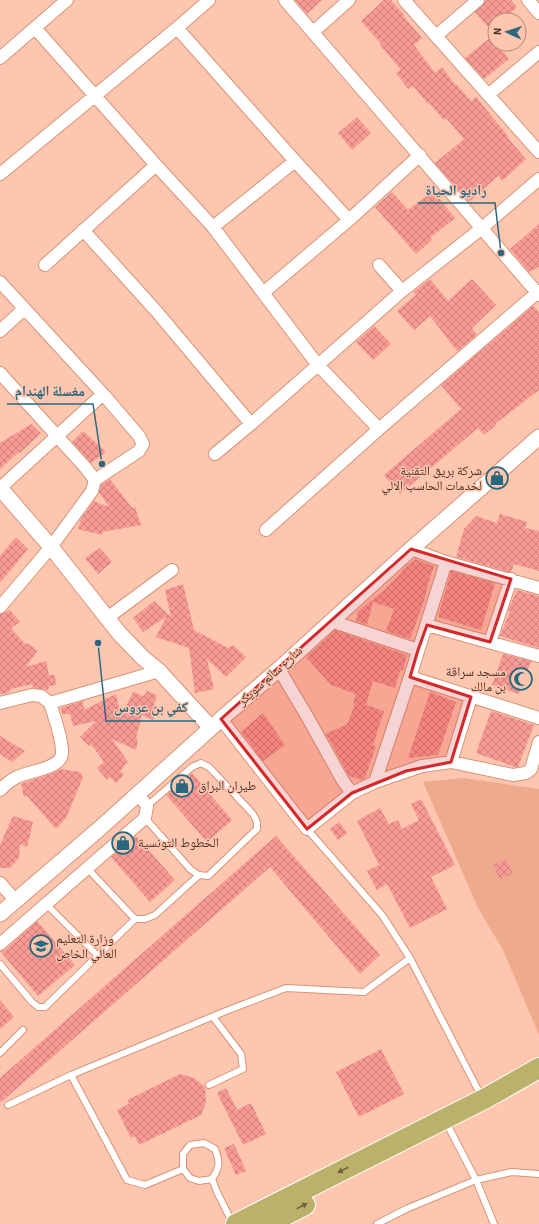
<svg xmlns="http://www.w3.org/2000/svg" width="539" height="1224" font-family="'Source Sans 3','Noto Naskh Arabic',sans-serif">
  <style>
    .garden { fill: #eeaa8d }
    .building { fill: url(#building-cross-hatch) }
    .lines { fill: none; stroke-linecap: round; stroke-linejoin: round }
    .service-casing { stroke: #d69377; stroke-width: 8 }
    .minor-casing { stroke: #d69377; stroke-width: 14 }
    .tertiary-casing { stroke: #d69377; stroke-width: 17 }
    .trunk-casing { stroke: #fff; stroke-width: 22 }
    .service { stroke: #fff; stroke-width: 6 }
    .minor { stroke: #fff; stroke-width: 12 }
    .tertiary { stroke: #fff; stroke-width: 15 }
    .trunk { stroke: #bab26b; stroke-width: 20 }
    .oneway { fill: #745f3f }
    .marked { fill: #d62828; fill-opacity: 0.2; stroke: #d62828; stroke-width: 3; stroke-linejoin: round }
    .labels { text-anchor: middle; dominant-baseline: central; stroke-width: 3; stroke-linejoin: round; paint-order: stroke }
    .poi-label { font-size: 13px; fill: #4e3327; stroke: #ffc6af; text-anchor: start }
    .street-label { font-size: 13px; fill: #4e3327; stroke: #ffc6af }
    .leader { fill: none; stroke: #29687e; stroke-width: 1.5 }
    .callout-dot { fill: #29687e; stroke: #ffc6af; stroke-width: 1.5 }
    .callout-label { font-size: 14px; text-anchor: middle; font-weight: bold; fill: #29687e; stroke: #ffc6af; stroke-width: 3; stroke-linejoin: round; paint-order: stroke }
  </style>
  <defs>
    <pattern id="building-cross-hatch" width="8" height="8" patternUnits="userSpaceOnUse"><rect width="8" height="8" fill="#f99a95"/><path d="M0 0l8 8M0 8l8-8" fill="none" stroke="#cc7e7a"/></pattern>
  </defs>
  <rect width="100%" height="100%" fill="#ffc6af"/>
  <path class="garden" d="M464 778 539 789V1035L503 950 478 908 423 782Z"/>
  <path class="building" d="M295 0H322L307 14Z
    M384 0H391L404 15 403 16 422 38 414 45 435 73 442 67 455 85 456 84 471 101 476 97 508 136 507 137 526 159 502 181 498 176 469 202 435 163 464 139 446 118 444 120 429 103 428 104 413 86 408 89 396 73 401 70 380 45 381 44 361 21Z
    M485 0H511L517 7 503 20H495V35L475 12 483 5Z
    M491 37 495 41V44H497L509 59 484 79 465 58Z
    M357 117 371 133 352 150 338 133Z
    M433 191 455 218 430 238 432 240 416 254 375 207 392 192 408 210Z
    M539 224V267L529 272 510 249Z
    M430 279 448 301 472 279 496 305 472 328 477 335 457 351 430 316 414 330 397 311 416 295 413 292Z
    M533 306 539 312V390L495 424 496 425 484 435 478 428 400 494 384 475 461 409 441 385Z
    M374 326 391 344 373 360 356 342Z
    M31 424 41 433 20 453 19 452 0 469V443Z
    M83 431 106 452 91 463 72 442Z
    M110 479 132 508 135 507 141 525 102 532V535L78 529 81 519 94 501 109 507 99 492 101 485Z
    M500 514 527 522 525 528 539 531V571L514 564 511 572H509L456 557 464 529 476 516 497 523Z
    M16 537 28 549 0 583V556Z
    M100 548 112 562 98 574 85 558Z
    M415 559 434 566 429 581 424 601 410 639 386 631 394 609 373 602 367 625 356 621 358 611 382 592 403 571H401Z
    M451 571 495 583 481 630 438 617Z
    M183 584 194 630 228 648 233 645 246 657 226 677 207 659 214 689 195 693 189 648 156 637 166 617 143 632 133 618 154 601 171 617 165 590Z
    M517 590 539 596V648L500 636 510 611H508L509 608Z
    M10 610 20 622 11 628 24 643 29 644 37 651 26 667 46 661 49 675H55L56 685 49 686 48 690 33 688 32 684 11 689 8 693 0 694V614Z
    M335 630 407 655 403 671 400 670 395 688 373 681 366 705 384 711 373 745 376 746 365 778 362 780 349 776 326 734 347 724 355 704 353 703 356 694 331 685 306 657Z
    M503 654 531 661 519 694 492 685Z
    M147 691 157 695 154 704 156 706 153 720 142 715 136 738 138 740 136 750 112 739 128 762 124 765V767L120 771 124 775 116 783 110 777 107 780 97 768 104 762 91 744 89 746 80 737 96 721 73 726 70 714H62L61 708 83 701 84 710 116 694 121 717 133 692 144 696Z
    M430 692 456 702 438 755 408 758Z
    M491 711 534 725 518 767H515L476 753Z
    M263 713 285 745 263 761 241 732Z
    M0 736 25 751 12 762 0 754Z
    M61 769 80 772 83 777 66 818 56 829 27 796 24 797 21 784 51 774Z
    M192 773 232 820 207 842 166 795Z
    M421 799 455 865 431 877 447 909 410 928 387 884 377 890 367 871 379 865 357 821 380 808 389 824 398 820 402 829 419 820 411 804Z
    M13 816 33 822 27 847 20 844 19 858 10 868H0V845Z
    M339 822 347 833 338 840 330 829Z
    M136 836 175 880 150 902 111 857Z
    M276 836 380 955 360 974 270 867 0 1103V1078Z
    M506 859 513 873 500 880 493 865Z
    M37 921 75 965 38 996 0 951 5 950Z
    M0 1000 14 1017 0 1029Z
    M381 1049 404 1094 359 1117 336 1072Z
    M180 1074 194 1078 205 1087 206 1102 201 1115 139 1145 135 1136 131 1138 117 1110 129 1104 127 1100Z
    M226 1088 237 1110 251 1103 266 1134 243 1145 217 1093Z
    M234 1144 246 1171 236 1175 224 1148Z"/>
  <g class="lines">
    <g class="service-casing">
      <path id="service" d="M145 818 191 870 199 875 208 876 257 829V822L253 814 209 767 201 763 192 767 147 806
        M307 829 382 915 410 958 477 1088 484 1095
        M46 904 98 956
        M135 919H145L155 915 199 875
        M0 964 32 1002 38 1007H45L135 919 87 868
        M0 1053 23 1030
        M71 1075 127 1180 145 1185 183 1169
        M209 1085 243 1069 241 1054 213 1017
        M8 1105 71 1075 226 1011 286 988 364 992 410 958
        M446 1122 476 1180 494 1224
        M204 1143 215 1149C220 1162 220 1167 212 1179L199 1181 190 1178 183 1169V1154L190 1145Z
        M212 1179 217 1192 233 1224
        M377 1224 406 1209 476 1180 512 1172 539 1174"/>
    </g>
    <g class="minor-casing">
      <path id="minor" d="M285 0 539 295
        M404 0 539 152
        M528 0 539 13
        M35 28 156 165 213 227 317 364 379 429
        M177 28 295 161 349 220
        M313 32 349 0
        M436 36 478 0
        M0 58 67 0
        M488 95 539 52
        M0 174 177 28 209 0
        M213 227 295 161
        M83 230 157 312 251 424
        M45 265 156 165
        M379 265 402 291
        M0 282 103 394 0 488
        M263 293 349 220 420 155
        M0 331 24 309
        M0 373 85 467 95 480 92 491 51 547 0 607
        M215 454 251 424 402 291 482 228 539 179
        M95 480 139 451 143 444 139 436 103 394
        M266 530 379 429 539 291
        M411 549 446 562 539 588
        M107 618 172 570
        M331 621 418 650
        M427 625 539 656
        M490 642 511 579
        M279 669 308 718 343 781 352 793
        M410 677 539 718
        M0 703 32 695 41 696 50 703 159 671
        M221 719 307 829 352 793 375 782 422 766 451 762 513 775 526 773 531 769 539 742
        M451 762 471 697
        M375 782 410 677 446 562
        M0 790C5 785 10 780 17 777 29 771 60 769 62 754 63 740 54 716 50 703
        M0 883 15 900
        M0 944 145 818 147 806 138 794"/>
    </g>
    <g class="tertiary-casing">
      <path id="tertiary" d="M0 488 51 547 119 633 143 658 159 671 211 728
        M0 914 99 829 221 719 279 669 411 549 539 437"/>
    </g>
    <g class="trunk-casing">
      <path id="trunk" d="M236 1224 486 1098 539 1068
        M268 1224 305 1205"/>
    </g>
    <use href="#service" class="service"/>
    <use href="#minor" class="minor"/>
    <use href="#tertiary" class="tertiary"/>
    <use href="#trunk" class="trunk"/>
  </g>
  <defs><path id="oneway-solid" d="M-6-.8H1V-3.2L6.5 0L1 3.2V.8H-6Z"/></defs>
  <g class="oneway">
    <use href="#oneway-solid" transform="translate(343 1170) rotate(153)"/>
    <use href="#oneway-solid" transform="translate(302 1206) rotate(-27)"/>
  </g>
  <path class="marked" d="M411 549 511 579 490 642 427 625 418 650 410 677 471 697 451 762 406 771 352 793 307 829 221 719Z"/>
  <defs>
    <g id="shop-ring" transform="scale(1.15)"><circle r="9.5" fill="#ffc6af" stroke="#29687e" stroke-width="1.5"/><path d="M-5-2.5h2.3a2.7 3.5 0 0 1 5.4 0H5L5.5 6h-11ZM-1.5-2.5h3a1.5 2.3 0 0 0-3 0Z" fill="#29687e"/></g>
    <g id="mosque-ring" transform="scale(1.15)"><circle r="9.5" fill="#ffc6af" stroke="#29687e" stroke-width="1.5"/><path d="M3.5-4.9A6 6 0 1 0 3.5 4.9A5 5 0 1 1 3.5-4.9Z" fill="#29687e"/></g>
    <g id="school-ring" transform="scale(1.15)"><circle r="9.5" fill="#ffc6af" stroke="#29687e" stroke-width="1.5"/><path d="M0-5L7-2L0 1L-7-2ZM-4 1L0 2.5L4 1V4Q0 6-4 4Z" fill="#29687e"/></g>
  </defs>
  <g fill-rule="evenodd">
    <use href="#shop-ring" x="497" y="478"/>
    <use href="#mosque-ring" x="521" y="679"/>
    <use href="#shop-ring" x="182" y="786"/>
    <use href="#shop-ring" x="123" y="843"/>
    <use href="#school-ring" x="41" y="946"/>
  </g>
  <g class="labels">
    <g class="poi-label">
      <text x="482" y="471" text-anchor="end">شركة بريق التقنية<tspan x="482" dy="15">لخدمات الحاسب الالي</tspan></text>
      <text x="506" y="672" text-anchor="end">مسجد سراقة<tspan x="506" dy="15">بن مالك</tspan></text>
      <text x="198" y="786">طيران البراق</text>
      <text x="138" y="843">الخطوط التونسية</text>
      <text x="56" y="939">وزارة التعليم<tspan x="56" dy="15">العالي الخاص</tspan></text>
    </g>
    <g class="street-label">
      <text transform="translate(270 676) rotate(-42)">شارع سالم سويكر</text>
    </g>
  </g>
  <path class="leader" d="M501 253L495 203H418M102 464L93 404H7M98 643L106 721H196"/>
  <g class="callout-dot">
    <circle cx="501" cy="253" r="4"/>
    <circle cx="102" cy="464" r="4"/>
    <circle cx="98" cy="643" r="4"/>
  </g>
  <g class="callout-label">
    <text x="456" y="195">راديو الحياة</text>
    <text x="50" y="396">مغسلة الهندام</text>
    <text x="151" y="712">كفي بن عروس</text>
  </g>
  <g transform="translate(507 32) rotate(273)"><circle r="19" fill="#ffc6af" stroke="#b88b79"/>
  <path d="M0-3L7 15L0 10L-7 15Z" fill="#29687e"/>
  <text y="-6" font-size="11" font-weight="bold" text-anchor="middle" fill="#4e3327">N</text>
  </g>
</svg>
